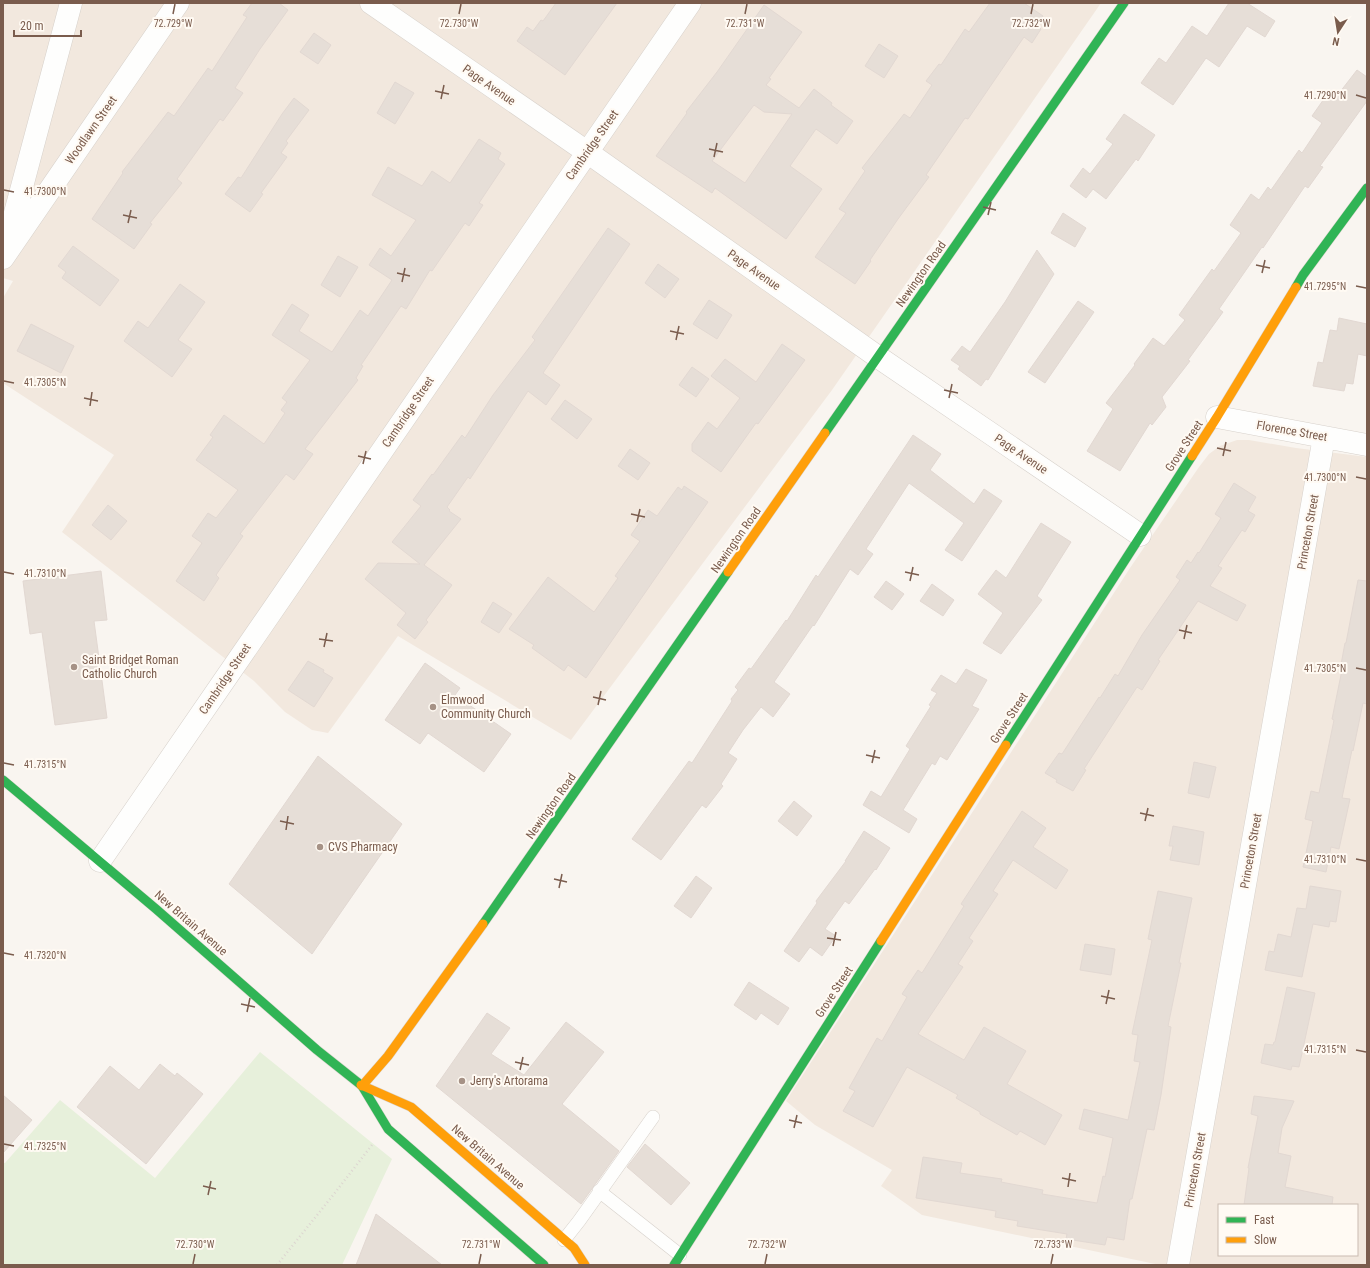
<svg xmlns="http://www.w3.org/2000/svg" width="1370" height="1268" font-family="'Roboto Condensed',sans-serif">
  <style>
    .residential { fill: #f2e8de; fill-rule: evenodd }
    .green { fill: #e7f0db }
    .building { fill: #e6ded7; stroke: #e2d8d2; fill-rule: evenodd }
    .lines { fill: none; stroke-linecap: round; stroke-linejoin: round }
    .lane-casing { stroke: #d7d1cb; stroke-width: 14 }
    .street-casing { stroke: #d7d1cb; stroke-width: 23 }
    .fast-casing { stroke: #d9d2cb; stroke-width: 10 }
    .slow-casing { stroke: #d9d2cb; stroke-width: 10 }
    .path { stroke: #dcd5d0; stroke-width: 2.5; stroke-dasharray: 1 3; stroke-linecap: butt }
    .lane { stroke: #fefefd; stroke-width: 13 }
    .street { stroke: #fefefd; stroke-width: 22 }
    .fast { stroke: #30b455; stroke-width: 9 }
    .slow { stroke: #ff9f0a; stroke-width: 9 }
    .ticks { fill: none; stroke: #7a5c4d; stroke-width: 1.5 }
    .poi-dot { fill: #a69286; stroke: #fffaf3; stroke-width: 1.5 }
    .labels { text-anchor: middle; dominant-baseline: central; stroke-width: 4; stroke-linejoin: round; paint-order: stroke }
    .street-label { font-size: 12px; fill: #7a5c4d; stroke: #fffaf3 }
    .poi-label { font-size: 12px; fill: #7a5c4d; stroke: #fffaf3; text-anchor: start }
    .ticks-label { font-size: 10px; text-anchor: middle; fill: #7a5c4d; stroke: #fffaf3; stroke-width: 4; stroke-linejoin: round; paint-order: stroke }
  </style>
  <rect width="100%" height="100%" fill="#f9f5f0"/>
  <path class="residential" d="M3 3H1101L832 390 571 740 398 636 328 733 312 730 285 712 254 681 62 532 114 455 3 383V298L13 281 3 278Z
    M1237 440H1249L1296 448 1367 457V1265H1160L922 1215 881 1186 892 1170 815 1125 786 1101 1130 568 1199 467 1209 454 1220 446ZM1219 1205H1357V1255H1219Z"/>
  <path class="green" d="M260 1052 392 1159 342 1265H3V1163H5L60 1100 155 1178Z"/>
  <path class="building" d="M252 3H279L288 10 260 49 235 88 243 93 223 121 220 119 177 179 182 183 150 223 152 224 134 249 92 219 123 173 122 172 168 112 174 116 208 68 212 71 247 17 243 15Z
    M556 3H617L565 75 517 41 527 27 533 31 541 20 543 21Z
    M990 3H1024L1043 16 1037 25 1041 29 1032 43 1024 37 968 119 965 118 926 175 929 177 898 219 870 260 871 261 855 284 815 257 846 213 839 209 865 171 862 168 904 114 910 118 932 85 926 81 939 64 941 65 965 29 969 32Z
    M1229 3H1247L1275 21 1265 37 1247 26 1219 67 1206 58 1173 105 1141 83 1159 58 1166 63 1192 26 1207 36Z
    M764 5 802 32 769 78 771 79 766 85 799 108 814 89 832 103 831 105 853 121 837 144 816 129 790 166 822 189 786 239 715 188 712 193 656 156 687 113 686 112 717 72ZM754 105 764 112 792 114 745 183 712 161Z
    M314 33 331 45 318 64 300 52Z
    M879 44 898 56 884 78 865 66Z
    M1357 70 1367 77V101L1320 166 1323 167 1308 188 1305 186 1263 248 1262 247 1219 309 1223 312 1188 360 1190 361 1162 397 1166 407 1152 425 1150 423 1120 471 1087 451 1113 409 1106 403 1135 365 1134 364 1153 338 1164 346 1185 320 1179 315 1212 269 1214 271 1241 233 1230 225 1251 194 1259 200 1268 187 1271 190 1299 150 1302 153 1322 123 1312 116 1326 96 1333 101Z
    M395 82 414 93 395 124 377 113Z
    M294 98 309 110 286 141 288 143 281 153 287 157 261 193 263 194 250 212 225 194 238 177 241 178 282 114Z
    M1124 114 1155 135 1138 161 1136 159 1106 199 1093 189 1086 198 1070 186 1083 168 1090 174 1113 144 1106 139Z
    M479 139 501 153 498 159 505 164 479 203 483 205 469 226 465 223 432 271 430 270 406 309 401 306 361 365 363 366 356 378 358 380 305 449 313 454 294 480 286 474 240 534 243 536 216 575 219 578 204 601 176 581 202 543 192 536 208 513 216 518 238 490 196 460 213 437 210 435 224 415 264 444 285 413 281 410 287 402 282 398 310 360 272 335 292 304 309 315 299 331 332 352 360 310 368 316 392 280 369 265 380 248 391 256 416 220 372 195 388 167 422 186 432 171 450 183Z
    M1063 213 1086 228 1075 247 1051 233Z
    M608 228 630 244 543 373 560 385 546 405 528 391 470 479 468 477 447 507 450 510 449 511 461 519 424 565 452 585 426 620 428 622 415 639 397 625 406 613 365 579 378 563 420 564 392 542 421 506 413 500 432 474 433 475 462 435 465 438 493 395 535 340 532 337Z
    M73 246 119 280 100 306 62 278 66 272 58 266Z
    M1037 250 1054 274 988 380 986 379 981 386 958 369 960 366 951 360 962 346 970 352 1005 302Z
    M338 256 358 267 340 297 321 285Z
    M658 264 679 279 665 298 645 283Z
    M180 284 205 302 178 340 192 349 172 377 124 341 138 321 148 328Z
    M709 300 732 315 717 339 693 324Z
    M1078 301 1094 312 1045 383 1028 372Z
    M1339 318 1367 324V356L1358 354 1353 384 1346 383 1344 391 1313 386 1318 362 1323 363 1330 330 1337 331Z
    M31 324 74 346 61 373 17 351Z
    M782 344 805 360 758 424 756 423 721 472 692 451V444L708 422 717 429 740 398 711 376 725 359 756 382Z
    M692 367 709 379 696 397 679 385Z
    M565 400 592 419 577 439 551 419Z
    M913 435 941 454 930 470 974 504 984 489 1002 501 962 561 945 550 964 523 909 483 866 549 873 554 858 575 850 569 814 626 813 625 774 682 790 694 773 717 761 707 743 730 728 753 737 759 721 784 723 786 706 808 702 805 661 860 632 839 689 761 692 763 732 701 731 699 738 690 735 687 749 668 751 669 786 620 787 621 816 575 818 577Z
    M630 449 650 463 638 480 618 466Z
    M1234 483 1256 497 1248 511 1255 515 1245 532 1242 530 1218 566 1222 568 1210 586 1246 605 1237 621 1198 601 1158 660 1160 661 1142 690 1137 687 1084 769 1086 770 1073 791 1056 782 1057 780 1045 773 1059 753 1062 754 1099 697 1100 698 1115 674 1118 676 1142 635 1180 580 1176 577 1187 560 1191 563 1198 552 1199 553 1221 518 1215 514Z
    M684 486 708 502 586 678 568 665 564 671 532 648 534 645 509 629 548 577 594 612 618 578 615 576 640 541 631 535 648 510 657 516 678 487 682 490Z
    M108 505 127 521 111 540 92 525Z
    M1041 523 1071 542 1037 596 1042 600 1001 654 983 643 1003 613 978 594 996 570 1006 578Z
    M101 571 107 620 94 621 107 718 55 725 42 632 30 634 23 581Z
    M1358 580 1367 581V704L1363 703 1353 751 1352 750 1342 798 1350 799 1339 849 1331 847 1326 872 1303 867 1313 821 1305 819 1311 791 1319 793 1334 720 1332 719 1342 670H1340L1345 643H1346Z
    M886 581 904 594 892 610 874 597Z
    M932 584 954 600 943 616 920 601Z
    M493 602 512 614 499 633 481 622Z
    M308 661 324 670 323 672 333 678 314 707 288 690Z
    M425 663 460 688 455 695 511 734 484 772 428 733 420 744 385 720Z
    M966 669 987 680 972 706 979 709 947 760 940 756 935 765 932 763 903 810 917 819 909 833 863 805 871 791 881 797 910 749 906 746 931 706 929 705 937 693 931 690 941 675 956 684Z
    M318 756 402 824 312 954 229 884Z
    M1194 762 1216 767 1209 798 1188 793Z
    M794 801 812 816 797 836 778 821Z
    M1022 811 1046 828 1033 847 1068 870 1056 889 1013 860 993 891 998 894 969 938 973 941 958 964 963 967 918 1034 964 1060 984 1027 1026 1051 1007 1084 1062 1115 1045 1145 1020 1131 1017 1135 980 1114V1112L956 1098 958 1095 907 1067 873 1127 843 1111 855 1091 849 1088 877 1038 882 1041 907 997 902 994 918 970 922 973 964 906 961 904Z
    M1173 826 1204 832 1199 865 1170 860 1173 846H1169Z
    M864 831 890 848 876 870 875 869 849 904 845 901 825 929 836 936 822 956 810 947 799 962 784 951 817 903 816 901 846 861H845Z
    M696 876 712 888 691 918 674 906Z
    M1310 886 1341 891 1336 922 1330 921 1329 927 1313 924 1302 977 1265 970 1269 951 1274 952 1278 934 1291 937 1297 908 1306 909Z
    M1158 891 1192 898 1179 963H1181L1168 1026 1171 1027 1161 1095 1154 1130 1147 1129 1132 1199H1130L1124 1240 1107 1237 1105 1245 1066 1239 1067 1234 1017 1226 1018 1221 995 1217 996 1211 916 1198 923 1157 962 1163 960 1173 1002 1179 1001 1182 1043 1190 1042 1194 1097 1203 1103 1176 1105 1177 1113 1138 1079 1129 1084 1109 1128 1120 1140 1062 1134 1061 1138 1035 1132 1034 1152 940 1148 939Z
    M1085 944 1115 949 1111 975 1080 970Z
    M749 982 789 1008 778 1025 761 1013 756 1020 734 1005Z
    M1287 987 1315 993 1299 1067 1292 1066 1291 1070 1261 1063 1265 1044 1273 1045 1274 1042H1275Z
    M487 1013 510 1028 491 1054 524 1075 566 1022 604 1052 562 1104 619 1151 581 1204 436 1086Z
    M160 1064 175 1076 177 1073 203 1094 146 1164 77 1107 110 1066 139 1090Z
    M3 1095 32 1120 3 1153Z
    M1254 1096 1294 1101 1282 1128 1278 1153 1291 1156 1285 1187 1333 1197 1332 1205H1244L1249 1168H1248L1258 1116 1251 1114Z
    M645 1144 690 1183 671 1205 627 1167Z
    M376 1214 442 1265H356Z"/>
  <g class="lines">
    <g class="lane-casing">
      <path id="lane" d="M599 1191 680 1255
        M564 1240 579 1221 653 1117"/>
    </g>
    <g class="street-casing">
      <path id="street" d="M371 3 587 152 878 357 1140 535
        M7 243 71 3
        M3 258 178 3
        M1217 417 1367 445
        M100 861 690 3
        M1178 1265 1324 437"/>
    </g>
    <g class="fast-casing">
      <path id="fast" d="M1296 287 1303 275 1367 188
        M825 433 1124 3
        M1006 745 1192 456
        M3 780 156 909 317 1050 361 1085
        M483 924 728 572
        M362 1086 388 1129 544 1265
        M674 1265 881 941"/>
    </g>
    <g class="slow-casing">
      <path id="slow" d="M1192 456 1217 417 1296 287
        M728 572 825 433
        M881 941 1006 745
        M361 1085 411 1107 574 1248 585 1265
        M362 1086 388 1056 483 924"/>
    </g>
    <path class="path" d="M277 1265 334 1194 372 1145"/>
    <use href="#lane" class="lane"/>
    <use href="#street" class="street"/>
    <use href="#fast" class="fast"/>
    <use href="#slow" class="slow"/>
  </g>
  <path class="ticks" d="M173 14 175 4M459 14 461 4M745 14 747 4M1031 14 1033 4M435 91 449 94M1356 95 1366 98M441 99 444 85M709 149 723 152M714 157 717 143M4 190 14 192M983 207 996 210M123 215 137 218M988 215 991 202M128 223 131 210M1256 265 1270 268M397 273 410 276M1262 273 1265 260M402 282 405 268M1356 286 1366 288M670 331 684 334M676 340 679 326M4 381 14 383M944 390 958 393M84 398 98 401M949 398 952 384M90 406 92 392M1217 448 1231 451M358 456 371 459M1223 456 1226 442M363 464 366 451M1356 477 1366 479M631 514 645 517M637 522 640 509M4 572 14 574M905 572 919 575M910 581 913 567M1179 630 1192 633M319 639 333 641M1184 639 1187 625M324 647 327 633M1356 668 1366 670M593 697 606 700M598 705 601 691M866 755 880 758M4 763 14 765M872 763 875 750M1140 813 1154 816M280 821 294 824M1145 821 1148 808M286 830 288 816M1356 859 1366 861M554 879 567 882M559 888 562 874M827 938 841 940M833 946 836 932M4 953 14 955M1101 996 1115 999M241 1004 255 1007M1106 1004 1109 990M247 1012 250 998M1356 1050 1366 1052M515 1062 529 1065M520 1070 523 1057M789 1120 802 1123M794 1128 797 1115M4 1144 14 1146M1062 1178 1076 1181M203 1186 216 1189M1068 1187 1070 1173M208 1195 211 1181M193 1264 195 1254M479 1264 481 1254M765 1264 767 1254M1051 1264 1053 1254"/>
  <g class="poi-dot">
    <circle cx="74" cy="667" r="4"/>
    <circle cx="433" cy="707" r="4"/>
    <circle cx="320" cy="847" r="4"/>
    <circle cx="462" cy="1081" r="4"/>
  </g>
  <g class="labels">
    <g class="street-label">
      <text transform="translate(489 85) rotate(35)">Page Avenue</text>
      <text transform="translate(91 130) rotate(-55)">Woodlawn Street</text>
      <text transform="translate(592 145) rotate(-55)">Cambridge Street</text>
      <text transform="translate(754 270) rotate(35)">Page Avenue</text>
      <text transform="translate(921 274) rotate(-55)">Newington Road</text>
      <text transform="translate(408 412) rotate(-56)">Cambridge Street</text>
      <text transform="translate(1292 431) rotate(10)">Florence Street</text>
      <text transform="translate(1184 446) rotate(-57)">Grove Street</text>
      <text transform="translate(1021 454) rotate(34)">Page Avenue</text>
      <text transform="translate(1308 532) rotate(-80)">Princeton Street</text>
      <text transform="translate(736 540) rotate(-55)">Newington Road</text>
      <text transform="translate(225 679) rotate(-56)">Cambridge Street</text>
      <text transform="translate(1009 718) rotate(-57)">Grove Street</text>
      <text transform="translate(551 806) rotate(-55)">Newington Road</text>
      <text transform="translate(1251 851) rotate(-80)">Princeton Street</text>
      <text transform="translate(191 923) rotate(41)">New Britain Avenue</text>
      <text transform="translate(834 992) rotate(-57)">Grove Street</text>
      <text transform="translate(488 1157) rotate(41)">New Britain Avenue</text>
      <text transform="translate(1195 1170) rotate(-80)">Princeton Street</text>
    </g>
    <g class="poi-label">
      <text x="82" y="660">Saint Bridget Roman<tspan x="82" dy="14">Catholic Church</tspan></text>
      <text x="441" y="700">Elmwood<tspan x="441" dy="14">Community Church</tspan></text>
      <text x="328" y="847">CVS Pharmacy</text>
      <text x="470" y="1081">Jerry's Artorama</text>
    </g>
  </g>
  <g class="ticks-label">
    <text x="173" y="27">72.729°W</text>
    <text x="459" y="27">72.730°W</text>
    <text x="745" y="27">72.731°W</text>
    <text x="1031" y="27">72.732°W</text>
    <text x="1325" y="99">41.7290°N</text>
    <text x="45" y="195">41.7300°N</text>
    <text x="1325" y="290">41.7295°N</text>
    <text x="45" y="386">41.7305°N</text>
    <text x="1325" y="481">41.7300°N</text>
    <text x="45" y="577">41.7310°N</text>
    <text x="1325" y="672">41.7305°N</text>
    <text x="45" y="768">41.7315°N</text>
    <text x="1325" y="863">41.7310°N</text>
    <text x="45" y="959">41.7320°N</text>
    <text x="1325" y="1053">41.7315°N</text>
    <text x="45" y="1150">41.7325°N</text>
    <text x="195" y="1248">72.730°W</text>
    <text x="481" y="1248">72.731°W</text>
    <text x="767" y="1248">72.732°W</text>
    <text x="1053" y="1248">72.733°W</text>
  </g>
  <rect width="1370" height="1268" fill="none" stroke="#7a5c4d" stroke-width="8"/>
  <rect x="1218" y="1204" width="140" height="52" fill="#fffaf3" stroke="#cabbb1"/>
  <rect x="1226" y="1217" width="20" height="6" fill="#30b455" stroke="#cabbb1"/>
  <text x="1254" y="1224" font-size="12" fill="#7a5c4d">Fast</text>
  <rect x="1226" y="1237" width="20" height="6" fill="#ff9f0a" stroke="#cabbb1"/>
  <text x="1254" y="1244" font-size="12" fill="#7a5c4d">Slow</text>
  <g transform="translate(1338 32) rotate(192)" stroke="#fffaf3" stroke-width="3" paint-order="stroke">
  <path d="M0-3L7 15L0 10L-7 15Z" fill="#7a5c4d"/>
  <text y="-6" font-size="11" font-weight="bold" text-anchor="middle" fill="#7a5c4d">N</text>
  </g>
  <path d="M14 30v6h67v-6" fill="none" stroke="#7a5c4d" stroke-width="2"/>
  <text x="20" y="30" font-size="12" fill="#7a5c4d" stroke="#fffaf3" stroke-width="3" paint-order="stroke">20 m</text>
</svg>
